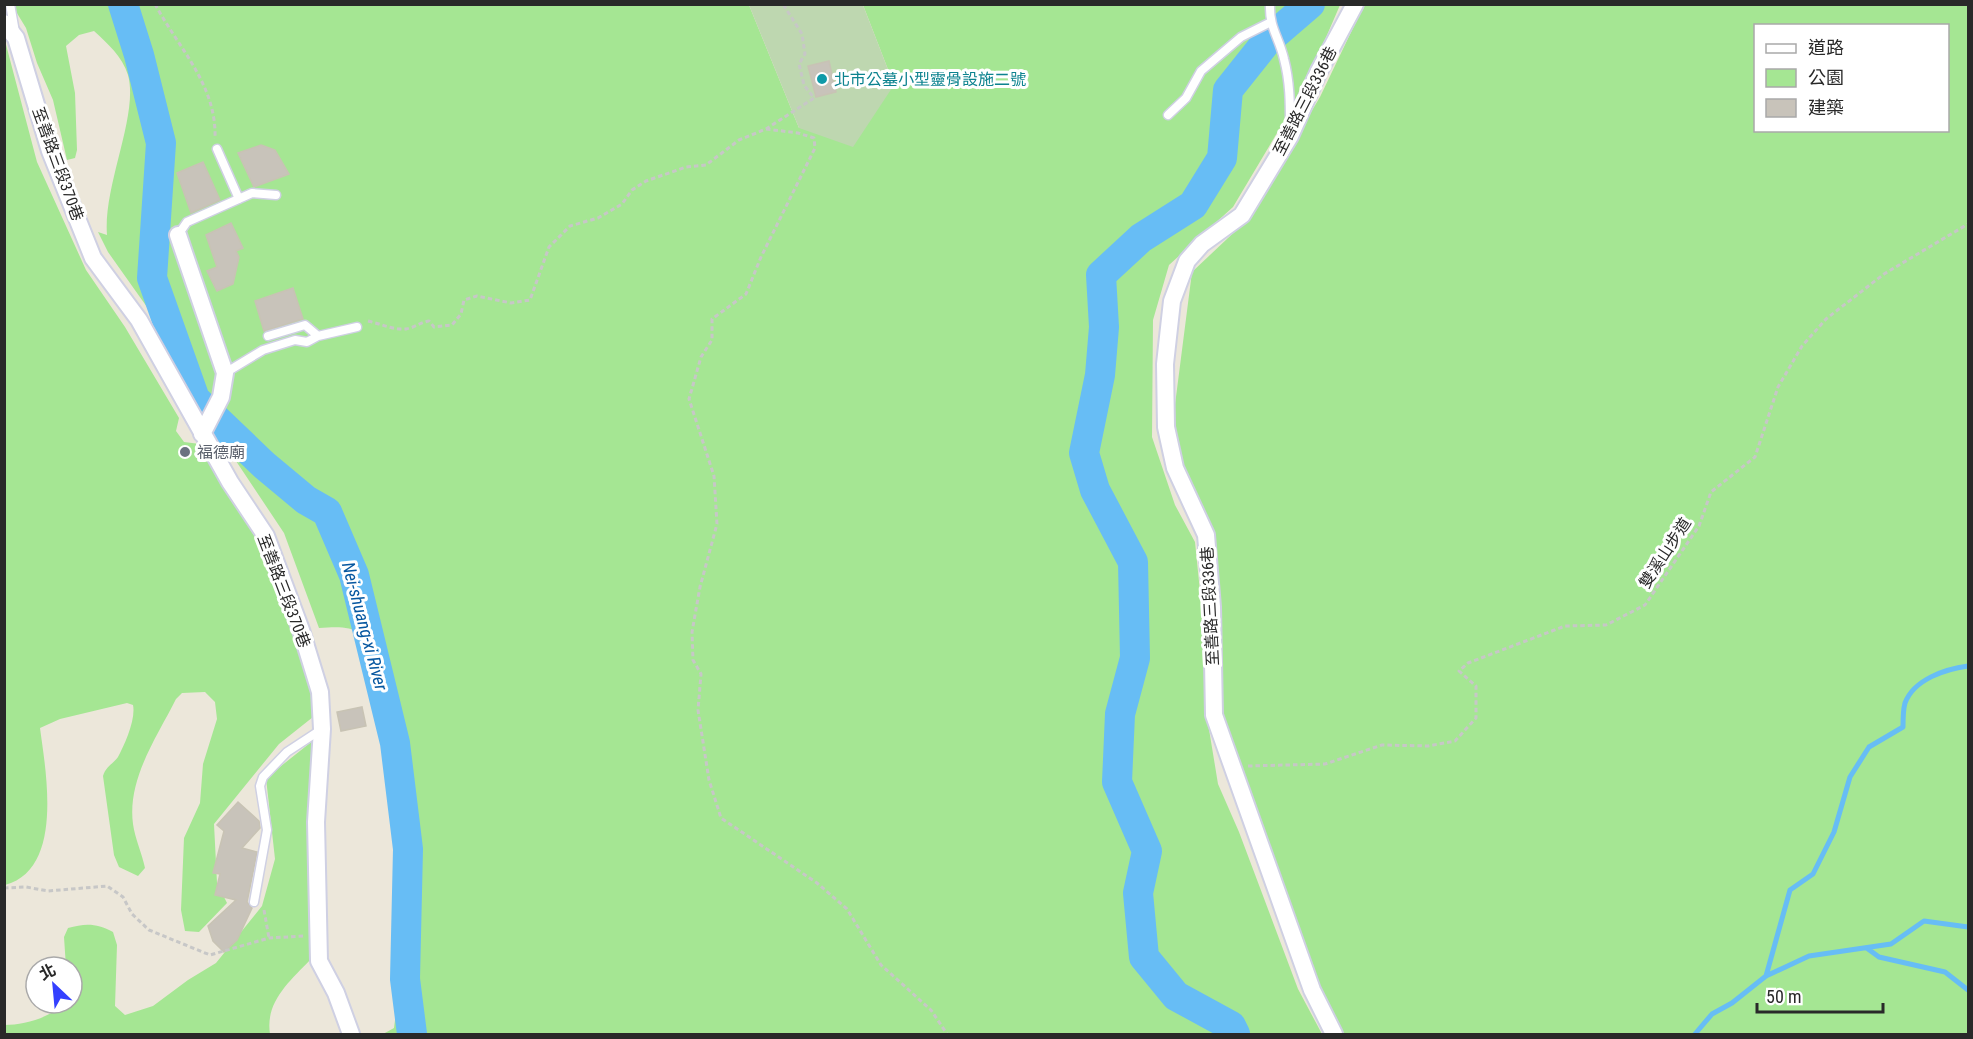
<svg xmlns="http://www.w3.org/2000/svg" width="1973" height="1039" font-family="'Roboto Condensed','Noto Sans TC',sans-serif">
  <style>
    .green { fill: #a5e693; fill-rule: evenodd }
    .cemetery { fill: #bed7b0 }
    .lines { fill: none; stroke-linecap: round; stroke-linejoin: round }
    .stream { stroke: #67bdf5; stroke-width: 5 }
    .river { stroke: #67bdf5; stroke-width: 30 }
    .building { fill: #c8c3ba; stroke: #c8c3b4; stroke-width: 1.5 }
    .service-casing { stroke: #cfd0e3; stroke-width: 11 }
    .minor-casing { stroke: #cfd0e3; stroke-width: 20 }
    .path { stroke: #c7c7c7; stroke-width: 3; stroke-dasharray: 4.5 3; stroke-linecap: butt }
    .service { stroke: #fff; stroke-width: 8 }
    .minor { stroke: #fff; stroke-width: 16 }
    .culture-dot { fill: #0f9aa8; stroke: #fff; stroke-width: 2 }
    .worship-dot { fill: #6b7280; stroke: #fff; stroke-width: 2 }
    .labels { text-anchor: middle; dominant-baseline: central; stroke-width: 6; stroke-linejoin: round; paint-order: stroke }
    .culture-label { font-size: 16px; fill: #0d838f; stroke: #fff; text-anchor: start }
    .street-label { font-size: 16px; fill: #292929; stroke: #fff }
    .worship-label { font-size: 16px; fill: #5b616d; stroke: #fff; text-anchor: start }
    .water-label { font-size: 18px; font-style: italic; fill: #0657a0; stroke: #fff }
  </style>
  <rect width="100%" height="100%" fill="#ece7da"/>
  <path class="green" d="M12 5H749L799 128 894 85 863 5H1340L1305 86 1233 207 1169 265 1153 320 1152 437 1175 505 1195 542 1202 611 1206 711 1218 784 1239 832 1298 989 1322 1034H383L394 1028 405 943 378 657C364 626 349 626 319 628L284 533 192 395 159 324 108 252 98 232 107 235C103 185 139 115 128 75 122 56 108 44 94 31L79 35 66 46 75 93 77 150 75 158 67 160 53 100 37 63 26 28Z
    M1364 5H1968V1034H1341L1317 989 1221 712 1215 535 1182 468 1172 428 1192 272 1246 221 1320 97ZM1756 26H1948V130H1756Z
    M4 37 37 162 86 270 125 327 179 418 176 431 184 442 200 444 264 552 308 671 316 712 313 717 279 744 214 824 217 883 227 903 199 932 185 931 181 910 184 838 200 803 203 764 217 719 215 702 205 692 182 693 176 699C157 737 127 779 133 824 135 839 142 853 145 868L138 876 119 867 114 855 103 776C106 766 113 764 118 757 125 744 136 719 133 705L127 703 60 719 40 728C46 773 64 869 5 885Z
    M315 739 307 831 310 960C289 982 265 1002 270 1034H5V1025C23 1025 51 1018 63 1003H72V967H66L64 937 68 928C85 923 97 923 113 932L117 945 115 1006 125 1015 153 1006 188 980 216 963 262 906 275 859 266 778Z"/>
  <path class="cemetery" d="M749 5H863L894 85 853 147 799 128Z"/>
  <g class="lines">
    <path class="stream" d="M1264 33 1267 41
      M1868 949 1879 957 1945 972 1968 990
      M1766 976 1790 890 1813 874 1834 832 1850 777 1869 747 1903 727C1903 720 1903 710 1905 703 1914 679 1946 669 1968 666
      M1695 1034 1712 1014 1732 1003 1766 976 1809 956 1891 944 1924 921 1968 927"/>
    <path class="river" d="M123 4 139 55 161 143 152 278 195 399 264 465 306 500 327 512 354 575 395 743 408 849 405 979 412 1034
      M1235 1034 1231 1026 1176 996 1144 957 1138 893 1147 851 1117 782 1120 714 1135 658 1133 562 1095 490 1084 453 1100 375 1104 327 1101 275 1141 238 1193 205 1222 158 1228 90 1267 41 1310 4"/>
  </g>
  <path class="building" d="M829 61 836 92 816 97 808 66Z
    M261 145 275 150 289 174 254 187 238 153Z
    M203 162 220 200 191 213 177 173Z
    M231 223 243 248 236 251 239 257 233 284 217 291 207 271 217 267 206 235Z
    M293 288 303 319 264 331 255 301Z
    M362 707 366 726 341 731 337 712Z
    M238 802 259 821 260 828 242 848 257 852 247 902 252 908 237 940 224 952 213 941 208 926 236 900 215 895 220 874 213 873 224 831 217 825Z"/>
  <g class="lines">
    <g class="service-casing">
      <path id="service" d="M10 4 15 32
        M1270 4C1269 28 1279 37 1284 59 1290 82 1290 103 1290 126
        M1168 115 1186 98 1201 71 1241 37 1269 23
        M217 149 239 199
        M178 235 187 222 252 193 276 195
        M268 336 305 325 318 336
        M225 373 263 350 295 340 307 342 318 336 357 327
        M254 902 267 830 260 786 263 777 287 752 322 729"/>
    </g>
    <g class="minor-casing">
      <path id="minor" d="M4 23 16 38 50 151 93 258 139 320 230 482 266 536 301 630 320 692 322 729 316 822 319 961 336 993 351 1034
        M178 235 225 373 221 397 202 434
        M1334 1034 1312 990 1214 715 1212 607 1206 535 1175 468 1166 427 1165 364 1172 301 1187 261 1202 244 1242 215 1290 136 1319 71 1355 4"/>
    </g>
    <path class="path" d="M155 4C179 49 217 85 215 139
      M766 129 798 133 814 138 815 148 761 257 746 294 712 319V340L701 357 689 399 714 476 717 524 700 587 692 632 693 660 701 674 698 710 709 780 721 818 817 883 847 909 881 965 931 1010 947 1034
      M368 321C381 324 393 330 406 329 414 328 421 322 429 321L434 327 452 325 461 314 464 300 477 296 511 303 530 300 549 247 570 226 598 218 622 204 632 190 646 181 686 167 706 165 739 140 766 129 814 98 804 85 799 64 805 54 802 34 783 4
      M1248 766 1325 764 1382 745 1428 746 1455 741 1476 718V686L1459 671 1468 663 1565 626 1606 625 1645 605 1699 526 1711 492 1755 457 1778 387 1802 346 1826 319 1884 274 1968 224
      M4 888 26 887 48 891 107 886 123 897 132 914 149 930 210 955 269 938 304 936
      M264 910 269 938"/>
    <use href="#service" class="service"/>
    <use href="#minor" class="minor"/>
  </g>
  <circle class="culture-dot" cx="822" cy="79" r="6"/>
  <circle class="worship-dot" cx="185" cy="452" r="6"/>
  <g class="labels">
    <g class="culture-label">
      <text x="834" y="79">北市公墓小型靈骨設施二號</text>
    </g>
    <g class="street-label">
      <text transform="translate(1305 101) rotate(-63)">至善路三段336巷</text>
      <text transform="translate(58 164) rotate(70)">至善路三段370巷</text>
      <text transform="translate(1665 553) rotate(-57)">雙溪山步道</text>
      <text transform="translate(284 591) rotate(69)">至善路三段370巷</text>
      <text transform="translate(1210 606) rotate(-93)">至善路三段336巷</text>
    </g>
    <g class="worship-label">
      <text x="197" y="452">福德廟</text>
    </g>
    <g class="water-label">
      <text transform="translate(365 626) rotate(75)">Nei-shuang-xi River</text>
    </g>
  </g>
  <rect width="1973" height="1039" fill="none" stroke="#292929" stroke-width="12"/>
  <rect x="1754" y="24" width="195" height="108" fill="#ffffff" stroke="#a9a9a9" stroke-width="1.5"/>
  <rect x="1766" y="44" width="30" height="9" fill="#ffffff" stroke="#a9a9a9" stroke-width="1.5"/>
  <text x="1808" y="54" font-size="18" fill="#292929">道路</text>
  <rect x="1766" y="69" width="30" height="18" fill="#a5e693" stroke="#a9a9a9" stroke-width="1.5"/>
  <text x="1808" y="84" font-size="18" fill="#292929">公園</text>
  <rect x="1766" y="99" width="30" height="18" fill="#c8c3ba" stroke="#a9a9a9" stroke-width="1.5"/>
  <text x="1808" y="114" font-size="18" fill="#292929">建築</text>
  <g transform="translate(54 985) rotate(334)"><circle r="28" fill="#ffffff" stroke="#a9a9a9" stroke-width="1.5"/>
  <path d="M0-4.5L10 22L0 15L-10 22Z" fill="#3440ff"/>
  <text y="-9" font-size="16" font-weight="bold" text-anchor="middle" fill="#292929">北</text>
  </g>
  <path d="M1757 1003v9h126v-9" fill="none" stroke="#292929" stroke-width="3"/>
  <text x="1766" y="1003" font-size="18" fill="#292929" stroke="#ffffff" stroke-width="4.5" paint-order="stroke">50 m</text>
</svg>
